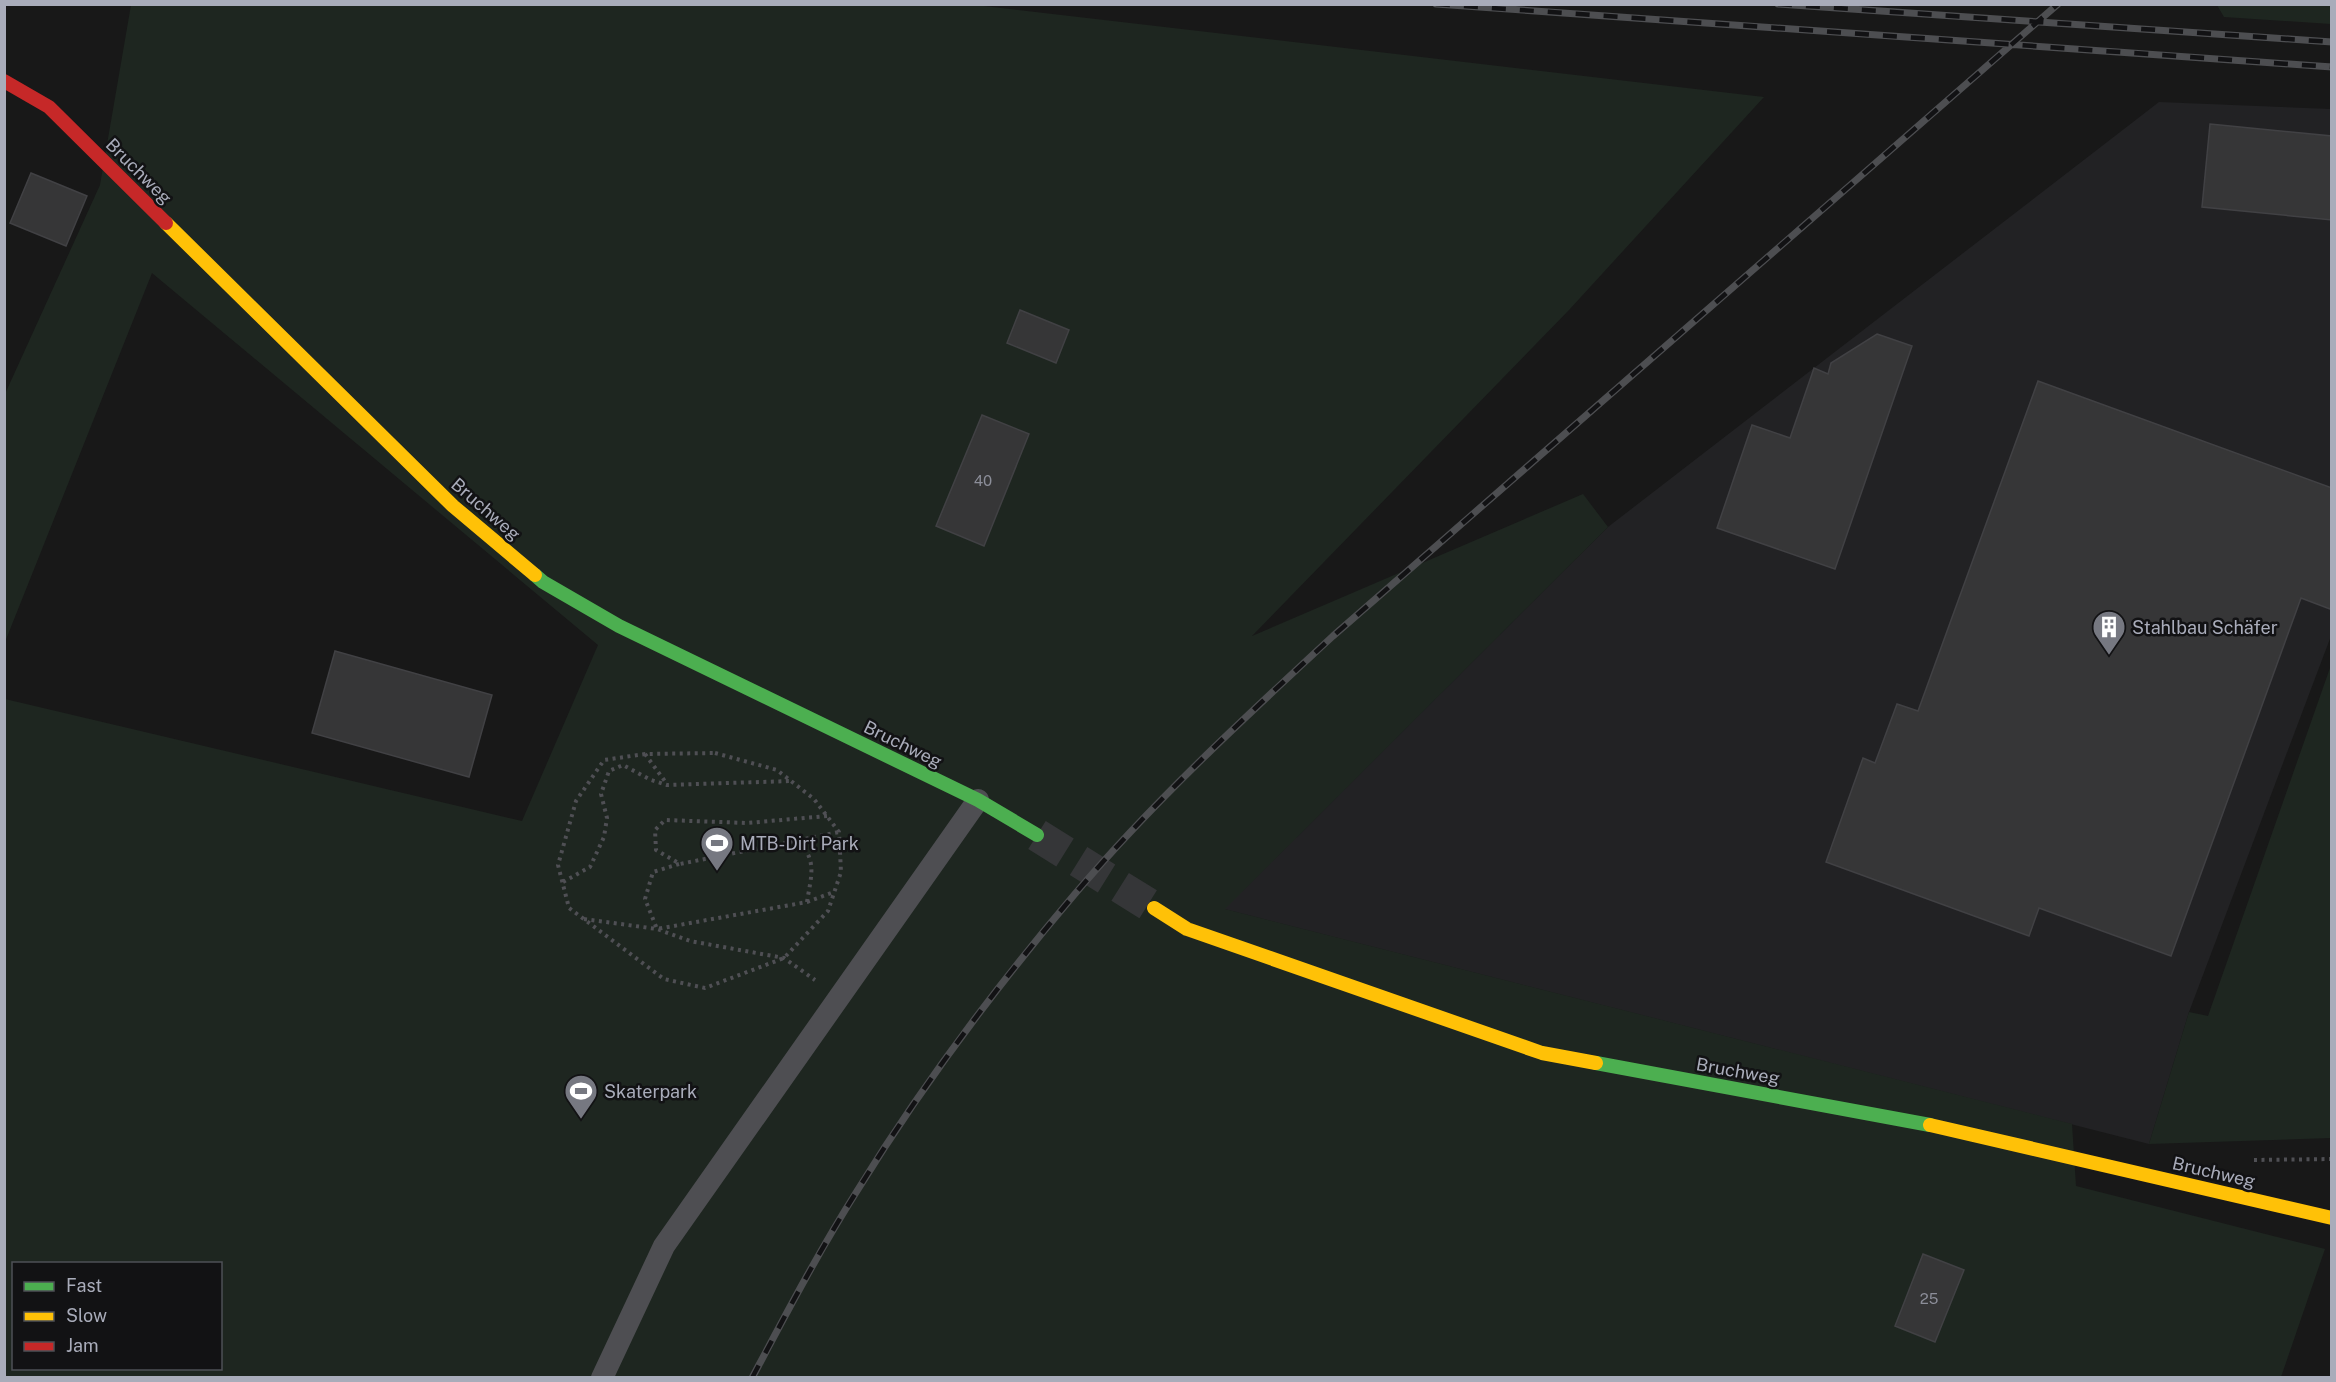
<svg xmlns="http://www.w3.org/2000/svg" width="2336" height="1382" font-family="'Public Sans',sans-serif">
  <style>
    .built { fill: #222224 }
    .green { fill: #1e2620; fill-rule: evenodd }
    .building { fill: #363637; stroke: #414144; stroke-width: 1.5 }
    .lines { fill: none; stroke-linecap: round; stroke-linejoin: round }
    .secondary-tunnel { stroke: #353638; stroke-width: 33; stroke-dasharray: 33 16; stroke-linecap: butt }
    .path { stroke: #4f4f54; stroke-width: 4; stroke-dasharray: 3 4.5; stroke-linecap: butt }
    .lane { stroke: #4e4e52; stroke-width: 22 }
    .fast { stroke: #4caf50; stroke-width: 14 }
    .slow { stroke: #ffc107; stroke-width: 14 }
    .jam { stroke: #c62828; stroke-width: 14 }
    .rail-casing { stroke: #4d4e51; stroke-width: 7 }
    .rail { stroke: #121214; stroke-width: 4.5; stroke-dasharray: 14; stroke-linecap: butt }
    .labels { text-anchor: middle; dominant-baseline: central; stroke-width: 5; stroke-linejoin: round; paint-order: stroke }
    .number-label { font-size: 15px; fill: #8c8e99 }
    .street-label { font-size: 18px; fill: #a9acba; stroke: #121214 }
    .poi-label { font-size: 18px; fill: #a9acba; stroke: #121214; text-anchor: start }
  </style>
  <rect width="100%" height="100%" fill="#181818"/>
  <path class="built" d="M2159 102 2331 109V636L2189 1012 2149 1144 1224 909 1608 527Z"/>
  <path class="green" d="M967 4 1764 97 1569 310 1252 636 1583 494 1608 527 1225 909 2072 1124 2076 1186 2325 1249 2281 1377H5V699L522 821 598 645 152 273 5 642V394L100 185 131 5ZM14 1264H220V1368H14Z
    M2217 5H2331V24L2224 17Z
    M2331 665V1138L2149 1144 2189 1012 2208 1016Z"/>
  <path class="building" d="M2210 124 2332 136V220L2202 207Z
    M31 173 87 196 66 246 10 223Z
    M1020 310 1069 330 1056 363 1007 343Z
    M1877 334 1912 346 1835 569 1717 528 1752 425 1790 438 1814 368 1828 374 1831 363Z
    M2038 381 2332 488V604L2330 609 2301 598 2171 956 2039 908 2029 936 1826 862 1863 758 1875 763 1897 704 1918 711Z
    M982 415 1029 434 984 546 936 526Z
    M335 651 492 695 469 777 312 733Z
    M1923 1254 1964 1270 1935 1342 1895 1326Z"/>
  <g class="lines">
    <path class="secondary-tunnel" d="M1037 835 1154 908"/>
    <path class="path" d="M715 753 777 770 814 799 839 832 841 872 828 911 784 958 705 988 664 979 569 908 558 865 576 801 604 760 645 754Z
      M645 754 667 784
      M827 816 747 823 665 820 655 830 656 850 680 864 839 832
      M679 864 653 872 645 899 657 929 807 902C811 876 818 860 797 840
      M563 882 590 867 604 837 607 818 601 794 609 771 623 765 651 780 667 785 791 781
      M807 902 834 892
      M584 919 657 929 690 941 784 958 815 980
      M2254 1160 2332 1159"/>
    <path class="lane" d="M602 1378 664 1246 978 800"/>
    <path class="fast" d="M535 575 543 582 619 626 978 800 1037 835
      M1596 1063 1930 1125"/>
    <path class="slow" d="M166 223 453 506 535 575
      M1154 908 1187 929 1542 1053 1596 1063
      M1930 1125 2332 1218"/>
    <path class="jam" d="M4 81 49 107 166 223"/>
    <g class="rail-casing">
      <path id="rail" d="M1436 4 2332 67
        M1778 4 2332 42
        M752 1378C786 1314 819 1251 857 1191 921 1087 995 988 1074 895 1153 802 1243 719 1333 636L2058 4"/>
    </g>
    <use href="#rail" class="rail"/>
  </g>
  <defs>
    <g id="building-pin" transform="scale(1.725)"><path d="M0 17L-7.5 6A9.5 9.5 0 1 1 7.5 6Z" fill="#767881" stroke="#121214"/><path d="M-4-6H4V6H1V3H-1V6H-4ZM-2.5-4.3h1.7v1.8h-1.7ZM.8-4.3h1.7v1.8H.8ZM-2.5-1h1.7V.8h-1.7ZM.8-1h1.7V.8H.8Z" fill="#fff"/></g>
    <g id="stadium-pin" transform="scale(1.725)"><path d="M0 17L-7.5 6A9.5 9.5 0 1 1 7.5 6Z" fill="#767881" stroke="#121214"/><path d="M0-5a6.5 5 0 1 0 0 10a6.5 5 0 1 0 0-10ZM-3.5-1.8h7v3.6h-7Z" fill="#fff"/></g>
  </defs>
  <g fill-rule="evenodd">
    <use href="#building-pin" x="2109" y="627"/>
    <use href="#stadium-pin" x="717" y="843"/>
    <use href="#stadium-pin" x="581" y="1091"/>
  </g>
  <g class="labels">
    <g class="number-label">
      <text x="983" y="480">40</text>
      <text x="1929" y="1298">25</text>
    </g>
    <g class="street-label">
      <text transform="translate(139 171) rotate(45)">Bruchweg</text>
      <text transform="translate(486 509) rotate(41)">Bruchweg</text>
      <text transform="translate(903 744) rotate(26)">Bruchweg</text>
      <text transform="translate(1738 1071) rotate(10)">Bruchweg</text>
      <text transform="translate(2214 1172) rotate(13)">Bruchweg</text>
    </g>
    <g class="poi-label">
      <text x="2132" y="627">Stahlbau Schäfer</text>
      <text x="740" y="843">MTB-Dirt Park</text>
      <text x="604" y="1091">Skaterpark</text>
    </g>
  </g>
  <rect width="2336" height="1382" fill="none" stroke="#a9acba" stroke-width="12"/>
  <rect x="12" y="1262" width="210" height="108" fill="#121214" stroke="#4e5056" stroke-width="1.5"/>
  <rect x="24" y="1282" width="30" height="9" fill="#4caf50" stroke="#4e5056" stroke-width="1.5"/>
  <text x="66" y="1292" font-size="18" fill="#a9acba">Fast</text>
  <rect x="24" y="1312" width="30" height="9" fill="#ffc107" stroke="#4e5056" stroke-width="1.5"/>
  <text x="66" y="1322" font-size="18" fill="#a9acba">Slow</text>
  <rect x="24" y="1342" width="30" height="9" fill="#c62828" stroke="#4e5056" stroke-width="1.5"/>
  <text x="66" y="1352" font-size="18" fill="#a9acba">Jam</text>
</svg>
